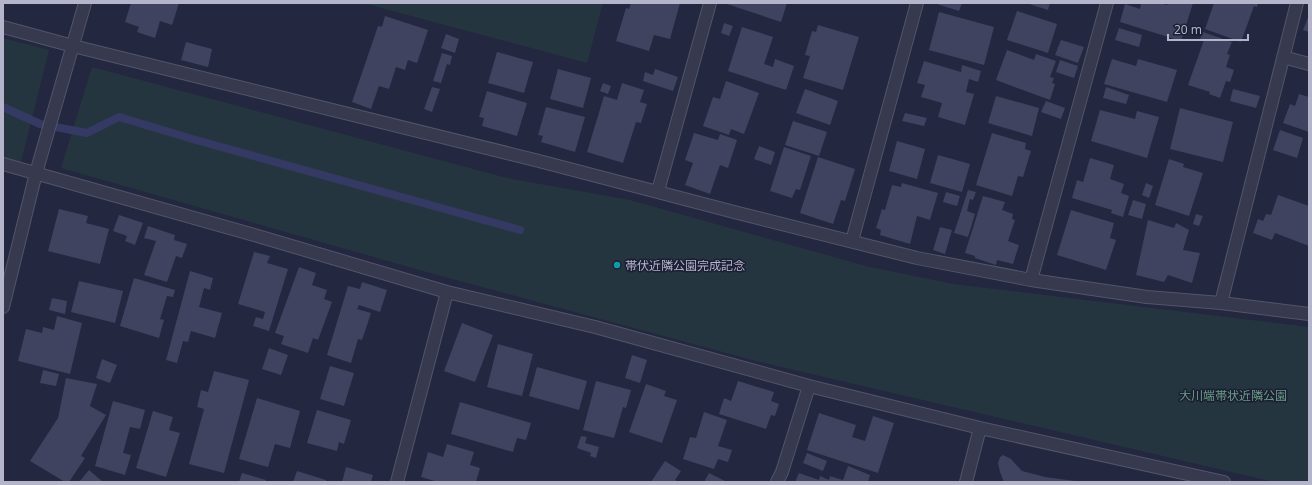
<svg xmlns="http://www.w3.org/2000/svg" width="1312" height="485" font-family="'Noto Sans','Noto Sans JP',sans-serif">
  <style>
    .green { fill: #253540 }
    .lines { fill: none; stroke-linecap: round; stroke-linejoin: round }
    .stream { stroke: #353a64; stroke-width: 8 }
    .building { fill: #3f435f }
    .minor-casing { stroke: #52556a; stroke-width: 14 }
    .minor { stroke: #373a4f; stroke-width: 12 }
    .culture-dot { fill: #0f9aa8; stroke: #1c1f34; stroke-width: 1.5 }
    .labels { text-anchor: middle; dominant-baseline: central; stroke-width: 3; stroke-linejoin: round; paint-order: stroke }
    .poi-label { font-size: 12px; fill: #b4b5ca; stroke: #1c1f34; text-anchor: start }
    .park-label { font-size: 12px; fill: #6a9c84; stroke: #1c1f34 }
  </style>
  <rect width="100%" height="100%" fill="#23273f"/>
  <path class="green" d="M363 3H603L587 63Z
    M3 38 49 50 21 162 3 157Z
    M92 67 507 178 630 200 866 266 953 284 1309 327V482H1274L756 361 423 271 61 168Z"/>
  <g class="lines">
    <path class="stream" d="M3 107 40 124 87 133 119 117 196 140 520 230"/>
  </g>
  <path class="building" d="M131 3H179L172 25 160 21 155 38 137 32 139 27 125 22Z
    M631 3H680L670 39 654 35 649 51 616 41 626 8 629 9Z
    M727 3H787L781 22 727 4Z
    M937 3H962L959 11 937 4Z
    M1026 3H1050L1048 10Z
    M1141 3H1160L1167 5 1168 3H1193L1181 41 1120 22 1125 4 1140 9Z
    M1214 3H1258L1257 7 1254 6 1241 42 1205 29Z
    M1017 11 1057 24 1048 53 1007 40Z
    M939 12 994 27 984 65 929 50Z
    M1309 15V32L1303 30Z
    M385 16 428 30 417 63 408 60 405 70 396 67 389 89 379 86 371 109 352 102 378 26 382 27Z
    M724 23 733 26 729 36 721 33Z
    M818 25 859 37 843 90 803 78 810 56 805 55 812 31 816 32Z
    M742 27 773 37 764 64 773 67 775 59 794 66 786 90 728 71Z
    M1119 28 1142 35 1139 47 1115 40Z
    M1203 32 1232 42 1227 54 1230 55 1226 67 1234 70 1230 82 1226 81 1220 98 1209 94 1210 92 1188 85 1204 40 1200 39Z
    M446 34 459 39 455 53 441 48Z
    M1061 40 1084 47 1078 63 1055 55Z
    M186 42 212 49 208 67 181 60Z
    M1007 50 1034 60 1036 54 1056 61 1050 77 1054 78 1052 83 1055 84 1050 100 996 80Z
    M497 52 533 62 524 93 488 83Z
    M442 53 452 56 450 65 447 64 441 83 433 81Z
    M1112 59 1136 66 1138 59 1177 70 1167 102 1104 84Z
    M1060 60 1078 66 1074 78 1056 72Z
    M924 61 961 72 962 65 981 71 978 82 969 79 966 92 974 94 965 125 938 117 942 103 921 97 925 85 917 83Z
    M558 69 591 78 583 108 550 99Z
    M655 69 678 77 673 91 643 81 645 72 653 75Z
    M726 81 759 93 744 134 731 129 729 135 703 126 713 97 720 99Z
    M603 83 611 86 608 94 600 91Z
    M622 83 644 90 640 102 647 104 641 123 636 122 623 163 587 152 604 96 617 100Z
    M432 87 440 89 432 112 424 109Z
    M1106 87 1129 95 1126 104 1103 98Z
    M805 89 838 101 830 125 796 113Z
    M1233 89 1260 96 1256 108 1230 101Z
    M487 91 527 103 517 136 482 126 484 118 479 117Z
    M1299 94 1309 97V132L1283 123 1290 104 1295 106Z
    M996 96 1039 108 1032 136 988 123Z
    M1046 101 1065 108 1061 119 1041 112Z
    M546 107 585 117 575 152 541 142 543 136 538 135Z
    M1180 108 1233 122 1223 162 1170 149Z
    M1100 110 1135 119 1137 111 1159 117 1147 158 1091 141Z
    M905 113 927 118 924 126 902 121Z
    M793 121 827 132 819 156 785 145Z
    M1280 130 1303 138 1297 158 1273 150Z
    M694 133 718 140 720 134 737 140 728 168 720 165 710 194 685 185 693 163 685 160Z
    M992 133 1026 143 1025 149 1031 151 1023 177 1018 176 1012 196 976 185Z
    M897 141 925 149 917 179 889 171Z
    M759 146 775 152 771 165 754 159Z
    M784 147 811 156 800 190 796 189 792 198 770 191Z
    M938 155 970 164 962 192 930 183Z
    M818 157 855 169 845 201 841 200 833 224 800 213Z
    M1090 158 1114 165 1110 179 1124 184 1121 193 1129 196 1123 217 1111 213 1112 210 1072 198 1077 180 1083 182Z
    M1169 159 1184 164 1183 167 1203 173 1189 216 1155 205Z
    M902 183 938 193 930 220 917 216 910 244 880 235 881 230 876 228 882 209 885 210 892 185 901 187Z
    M1146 183 1153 186 1149 198 1142 195Z
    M968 190 976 192 973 200 970 199 967 211 975 214 968 237 954 233Z
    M946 192 960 196 957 206 943 202Z
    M1278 195 1309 206V246L1275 233 1272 240 1253 233 1258 219 1263 221 1266 214 1271 215Z
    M983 196 1005 202 1002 210 1013 214 1012 219 1015 220 1008 241 1019 245 1013 264 997 260 996 265 975 258V256L965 253Z
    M1133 200 1146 204 1142 219 1128 215Z
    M59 209 88 216 86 223 109 229 100 264 48 251Z
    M1071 210 1114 223 1110 238 1116 240 1106 270 1057 255Z
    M1196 214 1203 216 1199 226 1193 224Z
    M119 215 143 223 135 245 125 241 127 236 113 231Z
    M1148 220 1174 228 1176 223 1189 230 1183 250 1200 253 1192 283 1168 275 1164 282 1136 275Z
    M148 226 175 235 174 240 187 244 182 258 176 256 167 282 144 275 156 241 144 238Z
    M940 227 952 230 945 254 933 250Z
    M254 252 270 256 267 263 288 269 269 331 253 326 256 317 263 319 265 312 238 304Z
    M299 267 316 273 312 285 327 290 324 299 332 302 318 340 313 338 308 353 281 344 284 336 275 333Z
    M190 271 213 278 210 290 204 288 199 307 222 313 215 338 191 331 188 342 183 341 177 363 166 360Z
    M134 278 175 290 173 297 167 296 160 319 164 320 159 338 120 326Z
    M79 281 123 291 115 323 71 312Z
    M362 282 387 290 380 312 359 305 357 309 371 313 362 340 358 339 351 363 327 355 348 286 360 289Z
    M52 298 67 301 65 314 49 310Z
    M57 316 82 323 70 374 18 361 26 329 42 333 43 327 54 330Z
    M462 323 493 335 475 382 444 371Z
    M498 344 533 354 522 396 487 387Z
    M269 348 288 355 281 375 262 369Z
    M632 355 647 360 640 383 625 378Z
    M102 359 117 365 110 383 96 378Z
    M330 366 354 373 344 406 320 399Z
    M537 367 587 381 579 410 529 396Z
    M43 370 59 374 56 386 40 383Z
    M214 371 249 380 224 473 189 464 204 409 197 407 201 390 208 392Z
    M66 378 97 384 90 406 106 415 81 456 85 458 69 482H65L30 461 58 418Z
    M596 381 631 390 626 408 623 407 614 438 583 430Z
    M738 381 774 392 771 401 779 404 775 416 771 415 766 429 719 414 724 398 731 401Z
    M646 384 666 391 664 396 677 400 662 443 629 432Z
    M257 398 300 411 290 448 275 444 268 467 239 459Z
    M113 401 145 410 140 429 130 427 123 453 131 455 125 475 95 466Z
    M460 402 531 423 526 440 517 438 513 452 451 434Z
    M317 410 351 420 344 444 339 442 337 451 307 443Z
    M153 411 173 417 169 430 180 433 166 477 136 468Z
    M704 412 727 420 718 446 732 450 728 462 718 459 714 469 683 459 690 437 696 438Z
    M819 413 856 425 852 437 865 441 873 416 894 423 878 473 807 450Z
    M581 436 587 437 585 443 599 447 596 458 590 456 591 453 577 448Z
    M447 444 474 452 470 465 480 468 476 482H438L421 477 428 452 443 457Z
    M807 453 827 461 823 471 803 463Z
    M1003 455 1011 459 1022 471 1045 477 1075 481V482H1004L1000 472 998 463 1000 457Z
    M665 461 681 471 675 480 678 482H651Z
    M848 466 870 475 868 482H795L799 473 819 480 820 476 829 480 830 476 843 480Z
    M346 467 373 475 371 482H342Z
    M89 470 103 482H79Z
    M297 471 326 480V482H293Z
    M242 473 266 480 265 482H239Z
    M709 473 727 482H704Z"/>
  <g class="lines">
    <g class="minor-casing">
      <path id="minor" d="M3 27 73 46 535 160 738 213 917 258 1031 280 1147 297 1221 303 1297 3
        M1283 57 1309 64
        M3 164 261 237 447 292 595 327 809 386 980 428 1224 482
        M658 191 710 3
        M852 241 917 3
        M1031 280 1107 3
        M1221 303 1309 314
        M3 307 36 173 85 3
        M397 482 447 292
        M777 482 782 472 809 386
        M966 482 980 428"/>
    </g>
    <use href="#minor" class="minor"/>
  </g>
  <circle class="culture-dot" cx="617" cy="265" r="4"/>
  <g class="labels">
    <g class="poi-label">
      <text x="625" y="265">帯伏近隣公園完成記念</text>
    </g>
    <g class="park-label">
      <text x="1233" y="395">大川端帯状近隣公園</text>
    </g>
  </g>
  <rect width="1312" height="485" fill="none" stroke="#b4b5ca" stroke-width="8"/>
  <path d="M1168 34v6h80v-6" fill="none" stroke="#b4b5ca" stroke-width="2"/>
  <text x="1174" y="34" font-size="12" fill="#b4b5ca" stroke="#1c1f34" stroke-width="3" paint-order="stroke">20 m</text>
</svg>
